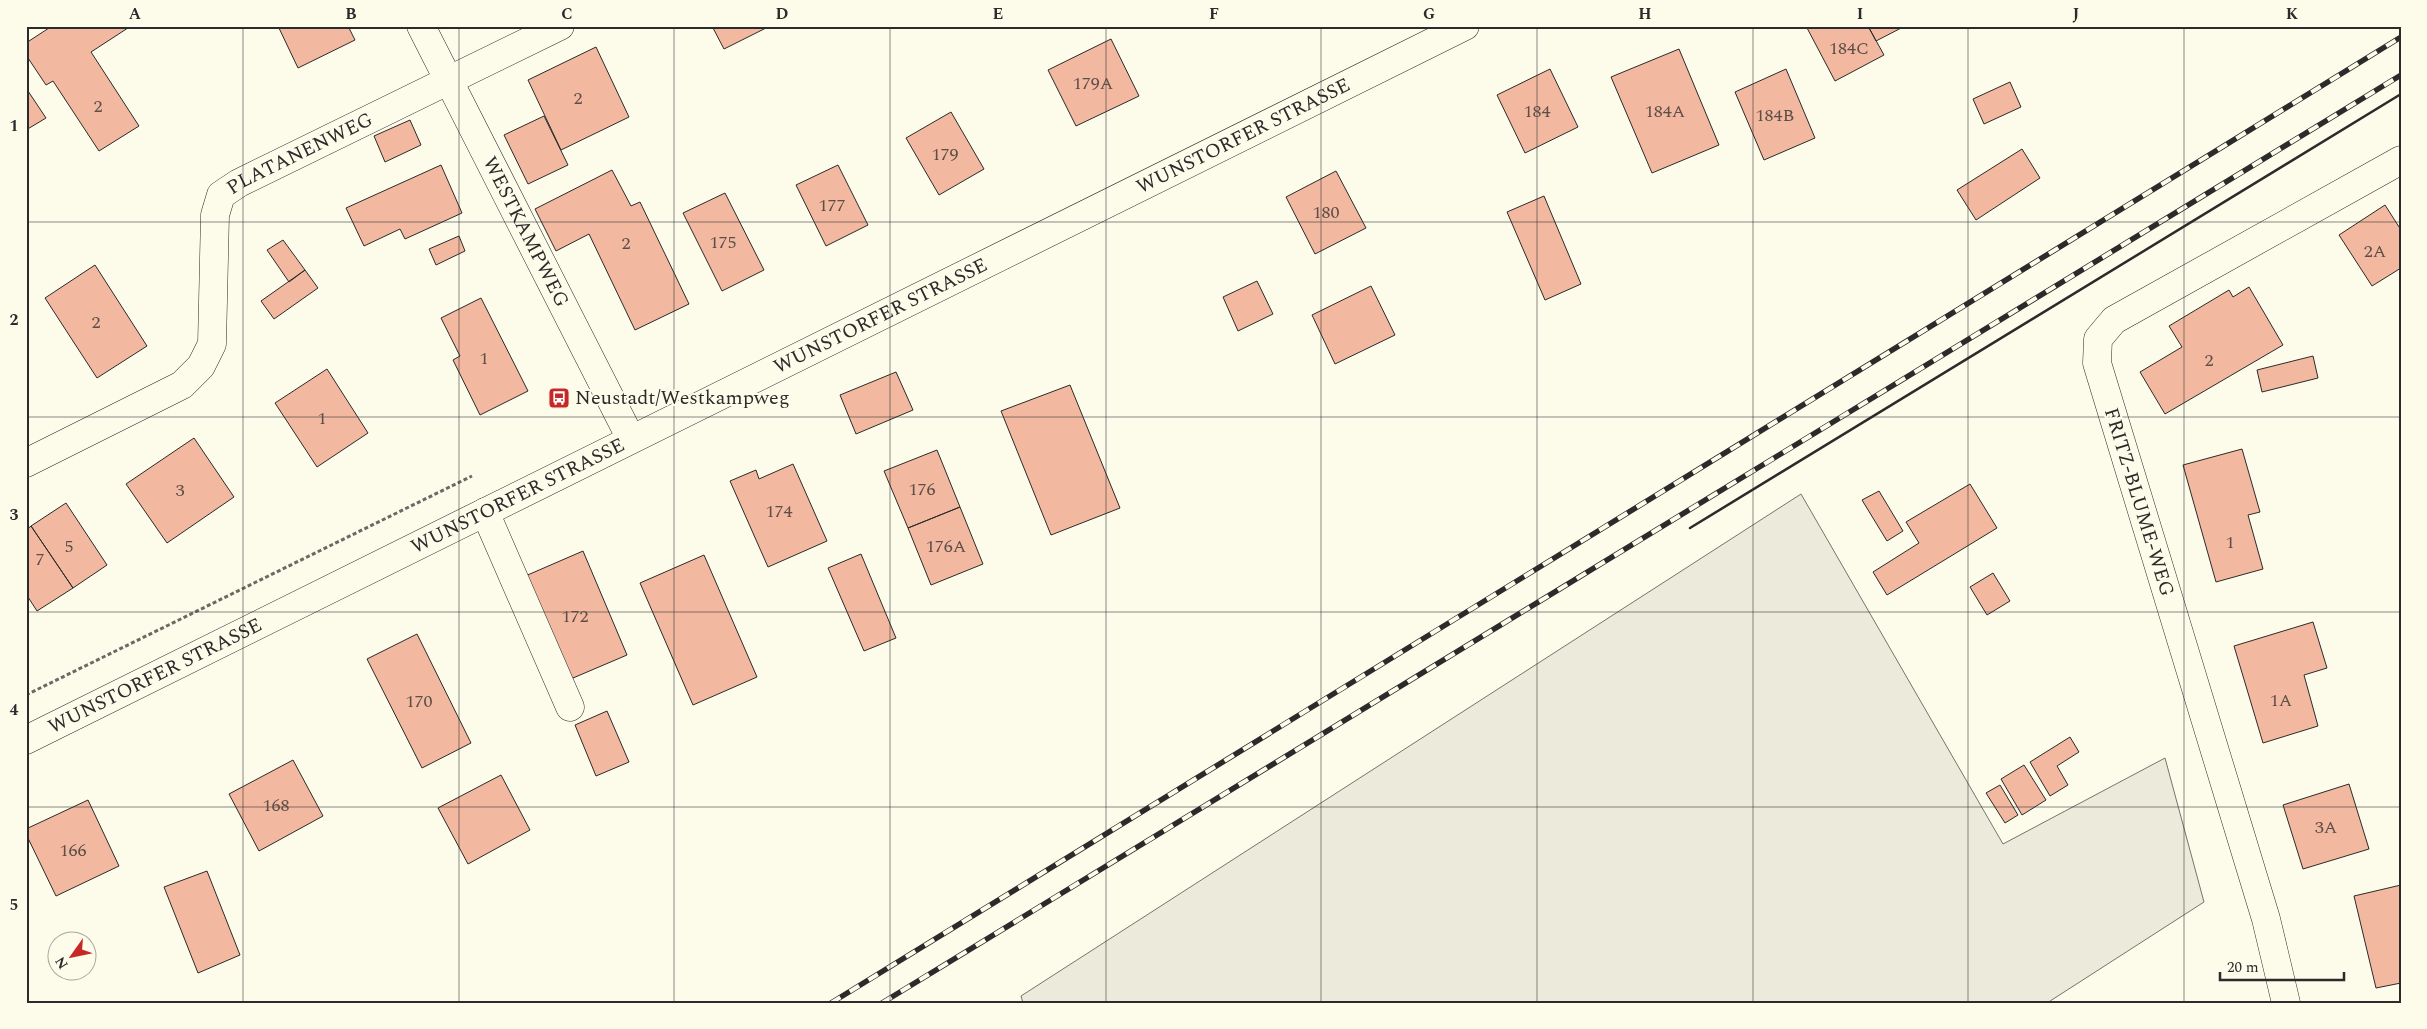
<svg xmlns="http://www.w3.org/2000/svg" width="2427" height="1029" font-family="Spectral,serif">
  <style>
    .green { fill: #ecebdb; stroke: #74746e }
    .building { fill: #f2b8a0; stroke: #2b2b2b }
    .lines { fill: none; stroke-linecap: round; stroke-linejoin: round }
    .minor-casing { stroke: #2b2b2b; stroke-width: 29 }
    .path { stroke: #6a6964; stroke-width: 3; stroke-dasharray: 4 2.5; stroke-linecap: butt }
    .minor { stroke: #fdfbea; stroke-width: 28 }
    .rail-casing { stroke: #2b2b2b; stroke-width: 5.5 }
    .rail { stroke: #fdfbea; stroke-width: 4; stroke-dasharray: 11; stroke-linecap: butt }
    .wall { stroke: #2b2b2b; stroke-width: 2.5 }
    .grid { fill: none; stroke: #2b2b2b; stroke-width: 1; stroke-opacity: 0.55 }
    .labels { text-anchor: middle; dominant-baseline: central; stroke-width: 4; stroke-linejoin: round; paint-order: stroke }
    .number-label { font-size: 18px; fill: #5d4e48 }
    .street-label { font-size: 20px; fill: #2b2b2b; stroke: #fdfbea }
    .poi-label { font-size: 20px; fill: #2b2b2b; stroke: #fdfbea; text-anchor: start }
    .neatline { fill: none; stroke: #2b2b2b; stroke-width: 2 }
    .grid-label { font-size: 16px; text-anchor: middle; font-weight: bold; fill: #2b2b2b }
  </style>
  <rect width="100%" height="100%" fill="#fdfbea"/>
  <path class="green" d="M1801 494 2003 844 2165 758 2204 902 2047 1003H1023L1021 996Z"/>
  <path class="building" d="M52 26H131L91 52 139 126 99 151 53 81 46 85 26 55V43Z
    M278 26H348L355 40 298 68Z
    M712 26H770L724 49Z
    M1806 26H1868L1884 55 1835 81Z
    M1868 26H1905L1876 41Z
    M1111 39 1139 96 1076 126 1048 70Z
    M596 47 629 117 561 150 528 80Z
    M1679 49 1719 145 1652 173 1611 77Z
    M1550 69 1578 127 1525 153 1497 95Z
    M1786 69 1815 138 1764 160 1735 92Z
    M2010 82 2021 107 1984 124 1973 99Z
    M26 88 46 118 26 130Z
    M951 112 984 169 939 195 906 138Z
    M544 116 568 165 528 184 504 135Z
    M410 120 421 145 385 162 374 136Z
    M2022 149 2040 178 1976 220 1957 190Z
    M441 165 462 213 405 239 400 229 364 246 346 208Z
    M838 165 868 225 826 246 796 185Z
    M612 170 631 206 640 202 689 304 635 330 589 234 556 251 535 209Z
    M1336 171 1366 228 1315 254 1286 197Z
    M725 193 764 270 722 291 683 213Z
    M1544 196 1581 284 1545 300 1507 212Z
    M2385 205 2401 230V268L2372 286 2339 235Z
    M459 236 465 251 436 265 429 249Z
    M283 240 305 270 289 282 267 250Z
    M95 265 147 346 97 378 45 298Z
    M305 270 318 288 274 319 261 301Z
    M1257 281 1273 314 1238 331 1223 297Z
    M1371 286 1395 335 1335 364 1312 315Z
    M2249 287 2283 345 2165 414 2140 372 2182 347 2169 326 2229 290 2233 297Z
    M481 298 528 391 480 415 453 360 460 356 441 318Z
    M2313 356 2318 378 2262 392 2257 370Z
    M327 369 368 433 317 467 275 403Z
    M896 372 913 410 856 434 840 395Z
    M1070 385 1120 508 1051 535 1001 411Z
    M194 438 234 497 167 543 126 484Z
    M2242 449 2260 512 2248 515 2263 569 2216 582 2183 465Z
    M937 450 960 507 908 528 884 471Z
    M793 464 827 541 768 567 730 481 756 470 759 479Z
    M1970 484 1997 528 1887 595 1873 572 1919 543 1906 522Z
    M1879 491 1903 531 1887 541 1862 500Z
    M66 503 107 565 73 588 31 526Z
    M960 507 983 564 931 585 908 528Z
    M31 526 73 588 37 611 26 594V530Z
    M583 551 627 655 566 681 523 577Z
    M861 554 896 638 864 651 828 568Z
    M704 555 757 677 693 705 640 583Z
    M1993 573 2010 601 1987 615 1970 587Z
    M2313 622 2327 668 2304 675 2318 726 2263 743 2234 646Z
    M417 634 471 743 422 768 367 659Z
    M607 711 629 762 596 776 575 725Z
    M2070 737 2079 752 2057 766 2068 785 2050 796 2030 762Z
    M293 760 323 816 259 851 229 794Z
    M2024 765 2046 800 2022 815 2001 779Z
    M501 775 530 830 468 864 438 808Z
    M2349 784 2369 849 2303 869 2283 805Z
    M2000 785 2018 815 2005 823 1986 793Z
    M88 800 119 866 56 896 26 834V829Z
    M207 871 240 955 198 973 164 887Z
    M2401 885V983L2376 988 2354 896Z"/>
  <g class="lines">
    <g class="minor-casing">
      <g id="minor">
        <path id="s1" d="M421 26 631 439"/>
        <path id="s2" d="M26 463 182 385 201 366 212 344 215 215 221 195 239 183 560 26"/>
        <path d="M485 512 570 707"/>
        <path id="s3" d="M26 740 1465 26"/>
        <path d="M2286 1003 2266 919 2097 363 2098 339 2114 320 2401 160"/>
      </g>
    </g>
    <path class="path" d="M26 695 472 476"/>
    <use href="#minor" class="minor"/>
    <g class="rail-casing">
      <path id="rail" d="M831 1003 2401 37
        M882 1003 2401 75"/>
    </g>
    <use href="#rail" class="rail"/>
    <path class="wall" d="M1690 528 2401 94"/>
  </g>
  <path class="grid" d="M243 26V1003M459 26V1003M674 26V1003M890 26V1003M1106 26V1003M1321 26V1003M1537 26V1003M1753 26V1003M1968 26V1003M2184 26V1003M26 222H2401M26 417H2401M26 612H2401M26 807H2401"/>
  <defs>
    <g id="bus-square" transform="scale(1.125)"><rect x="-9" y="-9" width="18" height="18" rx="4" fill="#c62828" stroke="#fdfbea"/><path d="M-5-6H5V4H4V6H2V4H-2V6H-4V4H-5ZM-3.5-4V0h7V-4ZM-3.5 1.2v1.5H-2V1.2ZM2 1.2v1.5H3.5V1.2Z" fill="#fff"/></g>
  </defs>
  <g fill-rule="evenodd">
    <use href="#bus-square" x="559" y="398"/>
  </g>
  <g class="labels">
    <g class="number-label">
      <text x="1849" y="48">184C</text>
      <text x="1093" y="83">179A</text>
      <text x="578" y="98">2</text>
      <text x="98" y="106">2</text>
      <text x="1537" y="111">184</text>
      <text x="1665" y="111">184A</text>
      <text x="1775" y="115">184B</text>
      <text x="945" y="154">179</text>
      <text x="832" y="205">177</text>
      <text x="1326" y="212">180</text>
      <text x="723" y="242">175</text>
      <text x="626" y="243">2</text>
      <text x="2375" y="251">2A</text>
      <text x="96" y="322">2</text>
      <text x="484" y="358">1</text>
      <text x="2209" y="360">2</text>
      <text x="322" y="418">1</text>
      <text x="922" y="489">176</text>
      <text x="180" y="490">3</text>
      <text x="779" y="511">174</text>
      <text x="2230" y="542">1</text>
      <text x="69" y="546">5</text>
      <text x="946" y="546">176A</text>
      <text x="40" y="559">7</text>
      <text x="575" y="616">172</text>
      <text x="2281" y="700">1A</text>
      <text x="419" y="701">170</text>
      <text x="276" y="805">168</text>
      <text x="2326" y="827">3A</text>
      <text x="73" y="850">166</text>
    </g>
    <g class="street-label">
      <text stroke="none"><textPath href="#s3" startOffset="1359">WUNSTORFER STRASSE</textPath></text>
      <text stroke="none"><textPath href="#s2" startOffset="465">PLATANENWEG</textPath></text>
      <text stroke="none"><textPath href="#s1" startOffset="231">WESTKAMPWEG</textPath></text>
      <text stroke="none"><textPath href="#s3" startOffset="954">WUNSTORFER STRASSE</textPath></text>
      <text stroke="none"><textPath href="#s3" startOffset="549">WUNSTORFER STRASSE</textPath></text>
      <text transform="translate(2139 502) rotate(73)">FRITZ-BLUME-WEG</text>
      <text stroke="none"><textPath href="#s3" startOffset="144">WUNSTORFER STRASSE</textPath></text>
    </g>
    <g class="poi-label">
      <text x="575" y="398">Neustadt/Westkampweg</text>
    </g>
  </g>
  <rect width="2427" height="1029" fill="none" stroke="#fdfbea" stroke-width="55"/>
  <g transform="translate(72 956) rotate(237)"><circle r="24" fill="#fdfbea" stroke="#a9a89e"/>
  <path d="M0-4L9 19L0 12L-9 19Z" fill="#c62828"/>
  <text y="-8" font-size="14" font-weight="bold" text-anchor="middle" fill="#2b2b2b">N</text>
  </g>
  <path d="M2220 972v8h124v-8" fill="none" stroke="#2b2b2b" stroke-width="2.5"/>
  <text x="2227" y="972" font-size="15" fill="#2b2b2b" stroke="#fdfbea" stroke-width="4" paint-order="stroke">20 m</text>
  <rect x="28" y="28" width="2372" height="974" class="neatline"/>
  <g class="grid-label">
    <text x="135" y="19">A</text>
    <text x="351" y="19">B</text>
    <text x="567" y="19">C</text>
    <text x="782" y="19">D</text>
    <text x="998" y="19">E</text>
    <text x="1214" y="19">F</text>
    <text x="1429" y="19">G</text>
    <text x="1645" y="19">H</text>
    <text x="1860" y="19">I</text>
    <text x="2076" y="19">J</text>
    <text x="2292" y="19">K</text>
    <text x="14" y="131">1</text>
    <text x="14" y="325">2</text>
    <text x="14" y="520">3</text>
    <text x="14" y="715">4</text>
    <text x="14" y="910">5</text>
  </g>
</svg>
